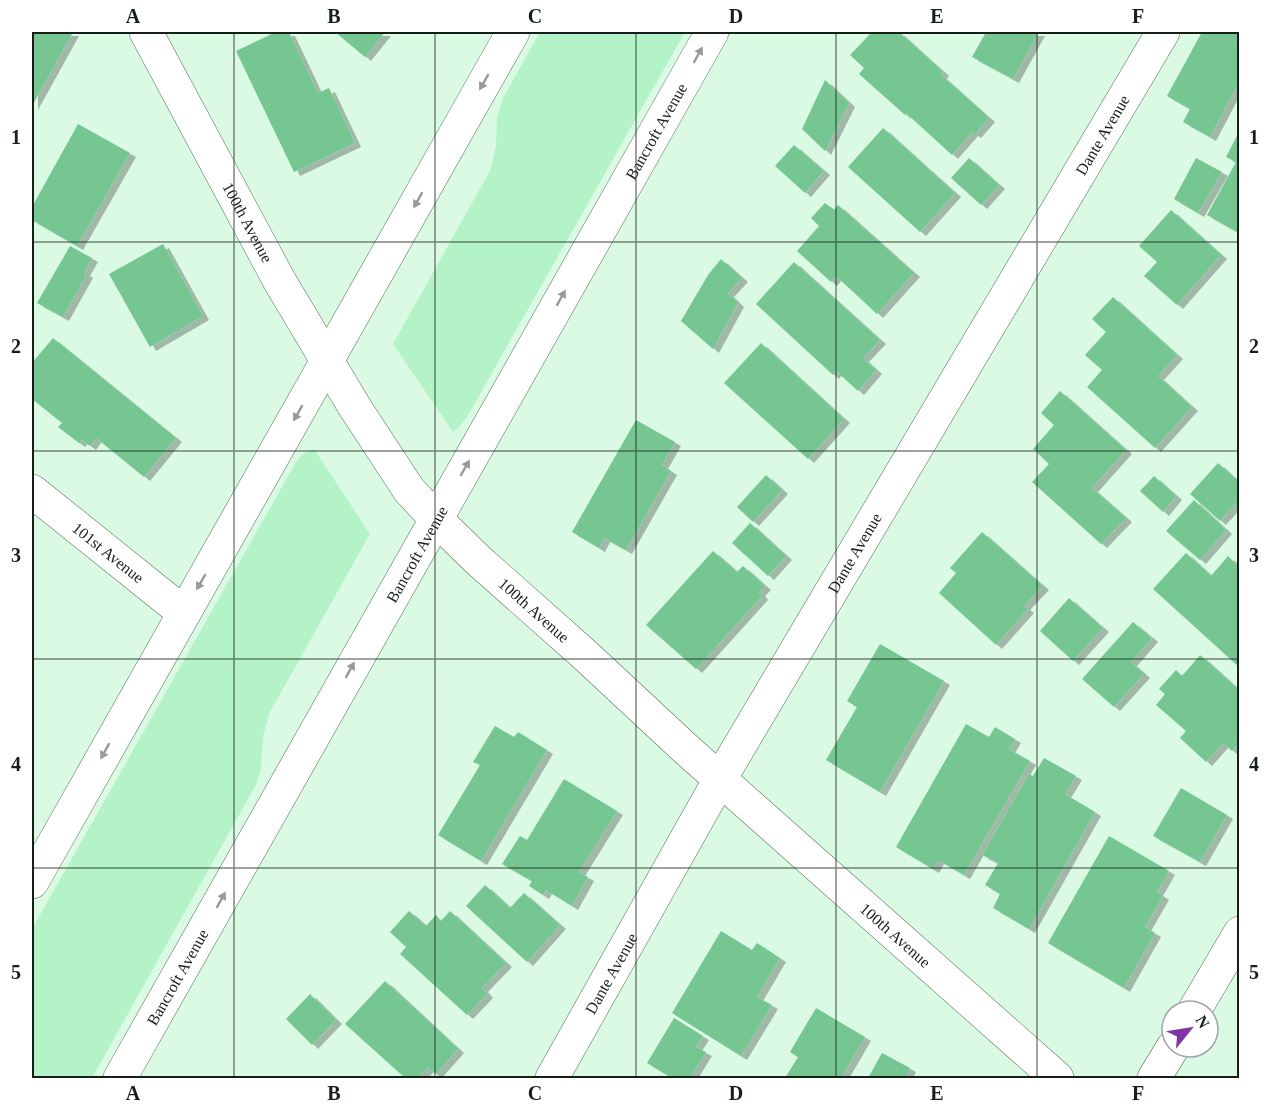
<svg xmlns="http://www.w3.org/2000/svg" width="1271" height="1110" font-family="Georgia,serif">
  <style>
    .green { fill: #b4f3c8 }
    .building { fill: #74c691; filter: url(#shadow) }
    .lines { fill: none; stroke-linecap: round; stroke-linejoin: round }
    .street-casing { stroke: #536e5b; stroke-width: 34 }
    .secondary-casing { stroke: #536e5b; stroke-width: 34 }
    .street { stroke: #fff; stroke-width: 33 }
    .secondary { stroke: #fff; stroke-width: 33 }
    .oneway { fill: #969b98 }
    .grid { fill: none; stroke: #152019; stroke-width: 1.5; stroke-opacity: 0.55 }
    .labels { text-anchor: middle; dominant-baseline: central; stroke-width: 6; stroke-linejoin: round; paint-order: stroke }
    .street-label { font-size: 16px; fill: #152019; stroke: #fff }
    .neatline { fill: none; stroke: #152019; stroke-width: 2 }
    .grid-label { font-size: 20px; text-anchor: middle; font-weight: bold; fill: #152019 }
  </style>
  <defs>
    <filter id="shadow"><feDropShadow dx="6" dy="4" stdDeviation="0" flood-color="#0004"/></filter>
  </defs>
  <rect width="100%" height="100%" fill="#dbfae4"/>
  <path class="green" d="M540 32H685L471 410 462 424 453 432 393 344 491 169 496 145 497 117 503 98Z
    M314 449 370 534 270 712 263 736 261 768 257 783 92 1078H32V929L296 462 303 454Z"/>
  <path class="building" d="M32 32H73L32 106Z
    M276 32H289L318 93 329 88 355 143 294 172 236 51Z
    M335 32H385L365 57Z
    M872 32H899L943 72 941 75 989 118 975 134 972 132 952 155 906 113 905 115 859 74 864 68 850 55Z
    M986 32H1039L1013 79 972 57Z
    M1202 32H1239V82L1210 137 1183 122 1190 109 1167 96Z
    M825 80 849 103 825 151 802 129Z
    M78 124 130 153 77 246 32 220V207Z
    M883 128 955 193 920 232 848 167Z
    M1239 132V233L1207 215 1236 162 1226 157Z
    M794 145 824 171 805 193 775 166Z
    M969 158 999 185 981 205 951 178Z
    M1196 158 1222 172 1198 213 1174 199Z
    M825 203 834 210 838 205 914 273 877 314 836 276 831 282 797 251 819 226 811 218Z
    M1171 210 1221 255 1177 305 1144 276 1157 262 1139 246Z
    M163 244 203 316 150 347 109 274Z
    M70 246 92 258 84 272 87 274 63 317 37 303Z
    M721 259 742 278 728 293 738 303 713 349 681 321 708 275Z
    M794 262 880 340 863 358 876 370 858 391 836 371 833 375 756 304Z
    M1113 297 1177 355 1158 376 1192 407 1155 448 1087 387 1102 370 1085 355 1106 332 1092 319Z
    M53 338 176 438 144 477 96 438 90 446 82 440 79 443 58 427 62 423 32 399V363Z
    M761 343 844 419 808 459 724 383Z
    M1060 391 1126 450 1092 488 1126 518 1101 544 1032 482 1049 464 1033 449 1054 425 1041 413Z
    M636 420 675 442 662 465 671 471 626 550 604 538 599 548 572 532Z
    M1218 463 1239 482V500L1220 521 1190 494Z
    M766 475 782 490 753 522 737 507Z
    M1154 476 1176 496 1163 512 1140 491Z
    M1194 500 1226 530 1200 560 1166 531Z
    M750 523 786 556 768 576 732 543Z
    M982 532 1043 586 1024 606 1028 609 996 645 939 593 956 573 950 568Z
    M713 551 737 572 743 566 765 586 759 592 762 596 696 669 646 625Z
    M1186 553 1211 576 1228 556 1239 567V667L1153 589Z
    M1069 598 1103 628 1073 661 1040 631Z
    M1133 622 1152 638 1131 662 1144 674 1114 707 1082 679Z
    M880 644 944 681 880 792 826 760 857 707 847 701Z
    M1200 655 1239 690V743L1232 751 1223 743 1206 762 1180 738 1186 731 1156 705 1165 694 1159 689 1176 670 1182 676Z
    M966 724 989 737 995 727 1015 739 1009 749 1030 761 964 875 938 860 933 869 896 847Z
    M495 726 514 737 518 732 547 750 481 861 438 835 480 765 473 762Z
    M1044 758 1076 776 1065 794 1095 812 1029 929 993 908 1000 894 985 885 998 863 982 855 1029 774 1033 776Z
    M564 779 617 811 579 872 588 877 572 906 546 890 543 895 529 886 532 881 502 864 520 836 527 840Z
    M1181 788 1227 815 1200 862 1153 836Z
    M1109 836 1169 871 1157 892 1163 896 1145 927 1155 933 1124 988 1048 943Z
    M485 885 510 908 524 893 560 925 527 962 466 906Z
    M409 911 426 926 436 915 441 921 450 911 506 963 482 988 487 994 467 1015 400 954 406 947 390 932Z
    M721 931 752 950 757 943 780 958 757 997 772 1005 741 1056 672 1013Z
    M385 981 458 1049 436 1074 428 1068 418 1078H405L345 1024Z
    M310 994 336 1020 312 1045 286 1019Z
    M816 1008 865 1037 841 1078H785L798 1057 790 1052Z
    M674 1018 703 1036 696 1047 706 1052 690 1078H672L647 1063Z
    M882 1053 910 1068 905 1078H868Z"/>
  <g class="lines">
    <g class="street-casing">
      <g id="street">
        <path id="s1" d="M146 32 279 280 354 406 409 490 436 519 478 560 585 655 687 750 1057 1078"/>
        <path id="s2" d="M32 491 184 613"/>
        <path d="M1194 1011 1240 933"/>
        <path id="s3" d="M552 1078 720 779 1163 32"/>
        <path d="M1154 1078 1173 1047"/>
      </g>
    </g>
    <g class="secondary-casing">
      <g id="secondary">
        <path d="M32 882 513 32"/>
        <path id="s4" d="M120 1078 712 32"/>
      </g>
    </g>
    <use href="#street" class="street"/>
    <use href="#secondary" class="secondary"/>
  </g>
  <defs><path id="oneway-solid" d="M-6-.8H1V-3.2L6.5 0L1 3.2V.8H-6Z" transform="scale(1.5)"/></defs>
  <g class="oneway">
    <use href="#oneway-solid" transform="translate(698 55) rotate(-61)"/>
    <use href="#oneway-solid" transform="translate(484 82) rotate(120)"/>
    <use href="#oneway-solid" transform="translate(418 200) rotate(119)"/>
    <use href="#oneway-solid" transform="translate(561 298) rotate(-61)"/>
    <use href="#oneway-solid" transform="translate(298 413) rotate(120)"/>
    <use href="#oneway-solid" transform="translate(465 468) rotate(-60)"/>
    <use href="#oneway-solid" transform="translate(201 582) rotate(120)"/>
    <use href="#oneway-solid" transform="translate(350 670) rotate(-61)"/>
    <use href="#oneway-solid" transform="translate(105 751) rotate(119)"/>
    <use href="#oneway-solid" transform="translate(221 900) rotate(-61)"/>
  </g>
  <path class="grid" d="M234 32V1078M435 32V1078M636 32V1078M836 32V1078M1037 32V1078M32 242H1240M32 451H1240M32 659H1240M32 868H1240"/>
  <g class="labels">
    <g class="street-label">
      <text stroke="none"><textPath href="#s4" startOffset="1088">Bancroft Avenue</textPath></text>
      <text stroke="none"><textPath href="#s3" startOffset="1092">Dante Avenue</textPath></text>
      <text stroke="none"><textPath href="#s1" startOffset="216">100th Avenue</textPath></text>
      <text stroke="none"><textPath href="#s2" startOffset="98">101st Avenue</textPath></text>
      <text stroke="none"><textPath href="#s3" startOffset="606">Dante Avenue</textPath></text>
      <text stroke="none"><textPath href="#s4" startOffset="602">Bancroft Avenue</textPath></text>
      <text stroke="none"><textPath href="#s1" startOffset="702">100th Avenue</textPath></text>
      <text stroke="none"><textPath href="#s1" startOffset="1188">100th Avenue</textPath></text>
      <text stroke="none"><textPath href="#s3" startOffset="120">Dante Avenue</textPath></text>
      <text stroke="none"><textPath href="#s4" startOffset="116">Bancroft Avenue</textPath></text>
    </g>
  </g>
  <rect width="1271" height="1110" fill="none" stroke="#ffffff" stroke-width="66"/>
  <g transform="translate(1190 1029) rotate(60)"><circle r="28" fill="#ffffff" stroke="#a1a6a3" stroke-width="1.5"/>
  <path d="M0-4.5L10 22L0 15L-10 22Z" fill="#8234a5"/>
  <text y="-9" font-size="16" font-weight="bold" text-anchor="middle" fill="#152019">N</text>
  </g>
  <rect x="33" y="33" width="1205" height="1044" class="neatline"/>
  <g class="grid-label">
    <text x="133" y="23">A</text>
    <text x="334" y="23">B</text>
    <text x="535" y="23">C</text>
    <text x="736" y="23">D</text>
    <text x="937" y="23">E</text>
    <text x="1138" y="23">F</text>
    <text x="16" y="144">1</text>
    <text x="1254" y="144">1</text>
    <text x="16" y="353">2</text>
    <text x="1254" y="353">2</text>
    <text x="16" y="562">3</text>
    <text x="1254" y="562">3</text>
    <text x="16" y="771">4</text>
    <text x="1254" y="771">4</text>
    <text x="16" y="979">5</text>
    <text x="1254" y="979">5</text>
    <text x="133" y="1100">A</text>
    <text x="334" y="1100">B</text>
    <text x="535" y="1100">C</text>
    <text x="736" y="1100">D</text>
    <text x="937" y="1100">E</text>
    <text x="1138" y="1100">F</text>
  </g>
</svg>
